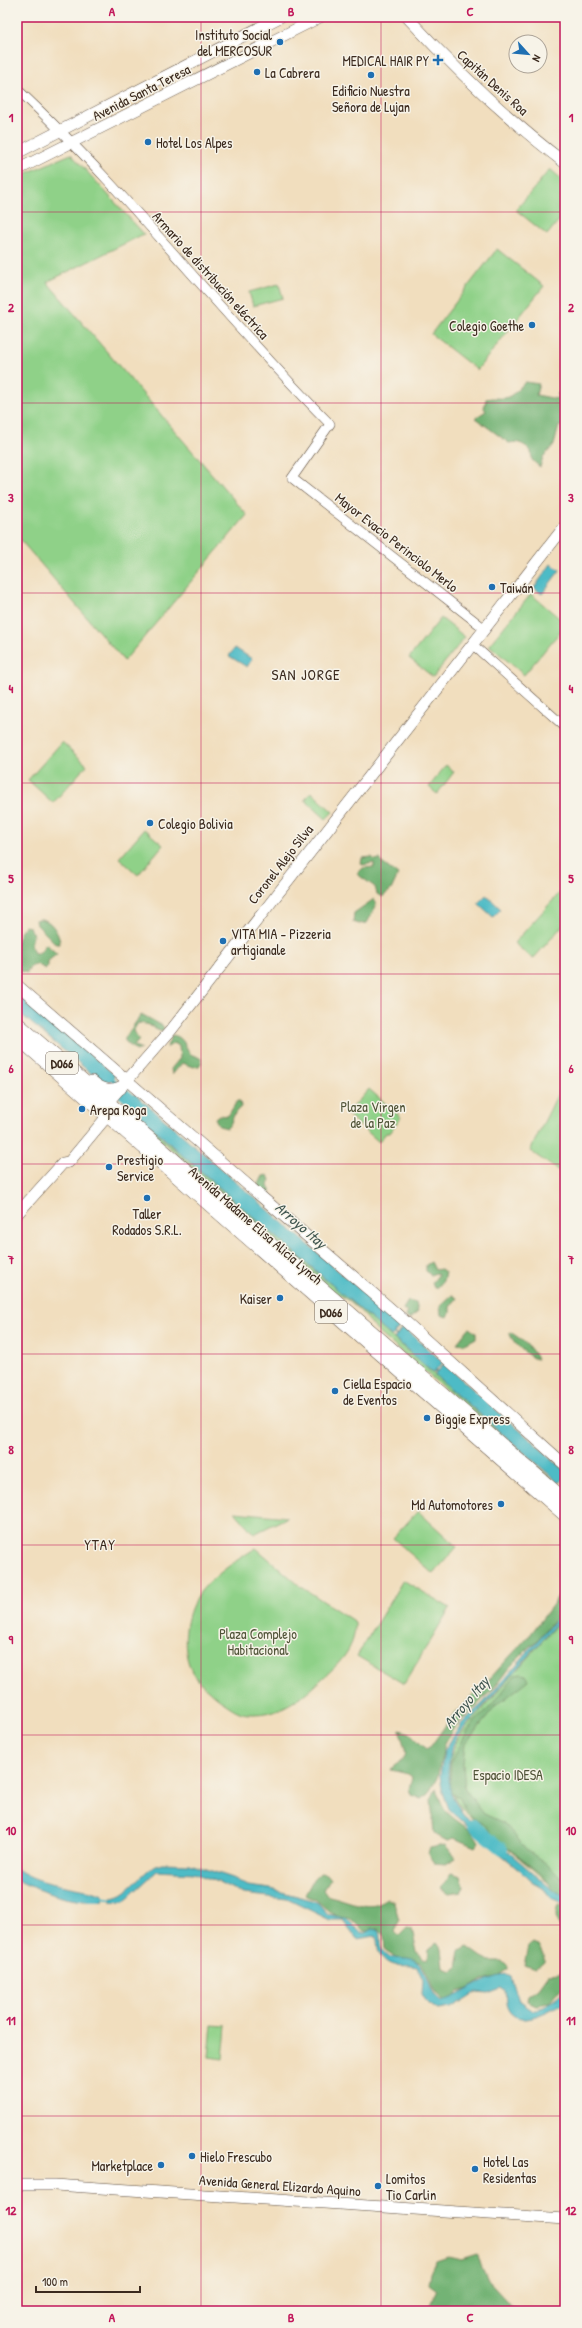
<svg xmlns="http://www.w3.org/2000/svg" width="582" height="2328" font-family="'Patrick Hand',sans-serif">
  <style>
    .green { fill: #8fd188; stroke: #657e53 }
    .forest { fill: #73b374; stroke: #576e49 }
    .water { fill: #4dbbc6; stroke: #447272 }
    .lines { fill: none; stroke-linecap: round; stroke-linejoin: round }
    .stream { stroke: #4dbbc6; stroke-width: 2 }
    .river { stroke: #4dbbc6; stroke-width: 12 }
    .minor-casing { stroke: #564536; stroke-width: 10 }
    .major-casing { stroke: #564536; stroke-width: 12 }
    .highway-casing { stroke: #564536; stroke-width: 14 }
    .minor { stroke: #fff; stroke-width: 9 }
    .major { stroke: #fff; stroke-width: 11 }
    .highway { stroke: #fff; stroke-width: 13 }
    .grid { fill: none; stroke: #c2185b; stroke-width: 1; stroke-opacity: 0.55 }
    .poi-dot { fill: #1f6fb2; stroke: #f7f3e8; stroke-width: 1.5 }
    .labels { text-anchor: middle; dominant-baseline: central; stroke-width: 3; stroke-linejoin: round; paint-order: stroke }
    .shield { fill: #f7f3e8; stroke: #73665b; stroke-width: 1 }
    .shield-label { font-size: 13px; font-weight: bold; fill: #3b2a1e }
    .poi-label { font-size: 14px; fill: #3b2a1e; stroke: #f7f3e8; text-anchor: start }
    .street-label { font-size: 14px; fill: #3b2a1e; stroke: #f7f3e8 }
    .park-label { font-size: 14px; fill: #505438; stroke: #f7f3e8 }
    .neighbourhood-label { font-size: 15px; letter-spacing: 1px; fill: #3b2a1e; stroke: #f7f3e8 }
    .water-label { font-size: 15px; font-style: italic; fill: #405650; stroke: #f7f3e8 }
    .neatline { fill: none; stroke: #c2185b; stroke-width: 1.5 }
    .grid-label { font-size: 13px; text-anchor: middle; font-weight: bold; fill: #c2185b }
  </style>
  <rect width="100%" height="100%" fill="#f7f3e8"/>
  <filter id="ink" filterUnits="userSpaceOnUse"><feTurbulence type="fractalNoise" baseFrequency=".025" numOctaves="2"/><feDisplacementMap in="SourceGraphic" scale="8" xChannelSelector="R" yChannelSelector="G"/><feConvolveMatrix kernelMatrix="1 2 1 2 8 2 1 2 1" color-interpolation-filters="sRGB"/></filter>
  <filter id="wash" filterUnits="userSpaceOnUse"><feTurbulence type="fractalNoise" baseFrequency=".012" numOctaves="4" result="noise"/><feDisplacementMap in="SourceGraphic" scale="16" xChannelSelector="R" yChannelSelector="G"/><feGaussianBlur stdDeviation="0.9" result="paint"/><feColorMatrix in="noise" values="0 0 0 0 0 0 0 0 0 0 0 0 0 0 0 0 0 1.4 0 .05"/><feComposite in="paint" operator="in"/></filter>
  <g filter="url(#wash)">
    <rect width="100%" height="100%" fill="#f1debe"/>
    <path class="green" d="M71 154 144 234 47 282 247 515 124 661 17 536V177Z
      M550 169 565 182V213L547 235 516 210Z
      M497 249 544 286 477 370 431 334Z
      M279 284 283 298 253 306 249 292Z
      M531 594 565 623V626L524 675 489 645Z
      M441 618 465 637 433 677 409 658Z
      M62 742 87 765 53 803 28 780Z
      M446 765 454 772 437 794 429 787Z
      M311 792 333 812 326 819 305 800Z
      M144 829 163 845 138 875 119 858Z
      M565 887V923L533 959 514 943Z
      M369 1089 401 1117 389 1133H386L379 1142 347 1114Z
      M559 1091 565 1096V1175L530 1151Z
      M147 1123 163 1139 324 1279 339 1290 558 1485 377 1331C365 1314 349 1298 330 1290L147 1128 145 1124Z
      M418 1511 457 1547 433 1574 393 1538Z
      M235 1512 288 1517 254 1534Z
      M256 1548 300 1586 355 1622C356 1647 341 1662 324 1677 302 1697 282 1715 250 1714 238 1714 231 1707 221 1701 212 1694 199 1683 193 1673 181 1653 184 1620 195 1600 205 1581 238 1559 256 1548Z
      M403 1580 450 1608 404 1684 357 1656Z
      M565 1615V1896C547 1883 531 1867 513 1853 471 1819 429 1797 459 1736Z
      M212 2025 226 2026 223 2059 209 2057Z"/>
    <path class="forest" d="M525 382 539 384 536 395 557 399 558 393 565 395V426H559L554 445 543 457 540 467 532 460 531 451C524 444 519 441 509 443L475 418 486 411 484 408 486 399C493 397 499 399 505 398 513 396 519 388 525 382Z
      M372 857 375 860 380 859 382 863 398 875 391 890 382 897 377 894 375 887 357 874 363 868 374 867V863L363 865 361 864 362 858Z
      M374 899 376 906 367 923 359 924 353 922 354 913Z
      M39 919C50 918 60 934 60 944H56L37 925 36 920Z
      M25 926 30 927 33 934 31 945 34 953H39L46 944 57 954 48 961V967L46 969 36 964 29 968 27 973 19 971C17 954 12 941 25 926Z
      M143 1015 163 1026 164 1029 162 1031 146 1024 138 1023 133 1031 139 1040 134 1046 142 1049 136 1051 125 1041V1038L140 1016Z
      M172 1035C183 1036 185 1045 190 1054L200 1058 202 1061 199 1066 193 1067 182 1063 172 1075 171 1069 180 1058 179 1046 174 1043 166 1048Z
      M237 1101H240L241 1107C231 1114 234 1122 227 1128L219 1126 215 1118 219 1115 228 1116Z
      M268 1175 270 1180 268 1186 271 1192 267 1196 259 1190 258 1186 263 1176Z
      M431 1262 435 1270 441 1269 445 1272 443 1281 437 1288H434L432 1283 438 1275 436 1273 430 1275 426 1271V1265Z
      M452 1295 457 1298 450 1307V1313L447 1317 441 1315 440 1306Z
      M408 1301 416 1303 418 1312 409 1319 405 1316 407 1312 403 1309Z
      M469 1328 476 1333V1338L465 1344 457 1343Z
      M510 1332C521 1339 530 1345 537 1359 531 1360 508 1339 510 1332Z
      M565 1584V1604L560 1613 540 1637 508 1669 494 1688 454 1728 445 1743 437 1778 428 1794 421 1799 411 1795 409 1789 412 1777 408 1774 391 1770C394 1764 401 1763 404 1758 409 1751 400 1738 400 1730L410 1733 426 1749 431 1746 453 1715 494 1674 533 1631 554 1603Z
      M521 1674 526 1675 529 1680 497 1705 465 1744 463 1764 465 1789 484 1814 504 1823 528 1851 547 1864 565 1882V1898L554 1890 543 1876 494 1837 486 1826 471 1817 464 1808 460 1797 449 1793 451 1763 467 1732 478 1718 491 1707 515 1675Z
      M436 1789C440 1798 441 1806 449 1814 459 1824 473 1829 479 1842L475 1847 454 1838 449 1841 443 1840 434 1833 431 1799Z
      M445 1845 456 1858 446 1864 434 1863 428 1854 430 1848Z
      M320 1873 326 1874 330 1879 324 1889 329 1896C346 1899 374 1915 386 1898L394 1902 399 1920 395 1932 399 1936 407 1928 412 1929 417 1952 422 1959 427 1960 428 1950 437 1943 442 1950 444 1968 452 1971 457 1968 460 1951 468 1947 482 1957 490 1961H502L508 1967V1970L497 1977 483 1980 469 1989 458 1992 454 1997 445 2001C427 1990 433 1975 419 1962L402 1961 385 1950 384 1936 378 1928 363 1931 351 1919 339 1917 331 1913 315 1899 305 1895 313 1880Z
      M451 1873 461 1876 464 1887 461 1892 449 1894 441 1888Z
      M558 1905 565 1906V1931C556 1925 554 1914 558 1905Z
      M533 1943 539 1945 544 1955V1961L535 1969 524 1965 528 1947Z
      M565 1967V1988L558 1992 549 2003 537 2005 527 2001 528 1995 538 1988 548 1974 559 1973Z
      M477 2255 488 2280 517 2311H420L421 2309H428L437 2290 429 2284 431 2272 436 2261 448 2257 461 2260Z"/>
    <path class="water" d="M551 564 560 570 542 594 534 588Z
      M235 648 252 659 247 667 229 656Z
      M486 895 501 909 493 917 478 903Z
      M17 992 115 1075 106 1086 17 1011Z
      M135 1094 401 1325 394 1333 396 1336 403 1327 443 1362 435 1371 437 1372 444 1364 565 1470V1476L559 1483 435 1375 436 1372 433 1373 394 1338 396 1336 394 1334 391 1336 182 1155 127 1104Z
      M565 1609V1614L457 1736 451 1750 448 1772 451 1794 464 1816 487 1833 482 1839 449 1809 442 1789 440 1775 444 1751 462 1723 483 1703Z
      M491 1837 547 1885 565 1897V1904L551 1898 544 1889 530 1880 520 1870 487 1843Z
      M162 1863 190 1864 233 1878 248 1886 270 1889 312 1900 318 1903 328 1914 347 1919 360 1932 364 1933 373 1928 378 1929C382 1937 378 1943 382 1950 392 1965 411 1953 420 1965 430 1975 429 1995 442 2001 459 1998 497 1968 511 1977L519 2001 532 2010 545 2007 565 1991V2001C552 2010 516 2031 507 2007 505 2002 506 1996 505 1991L501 1988 488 1993 476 1992 451 2008 439 2010 428 2004 422 1994 423 1980 417 1967C402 1963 390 1971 380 1954 376 1949 379 1941 375 1936L357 1939 343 1920H330L287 1899 243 1894 221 1883 194 1873 157 1871 124 1901 111 1902V1897C132 1896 141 1868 162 1863Z
      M17 1869C45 1888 74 1884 103 1895L102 1901C76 1904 40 1892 17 1880Z"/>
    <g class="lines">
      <path class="stream" d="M100 1897 114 1899"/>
      <path class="river" d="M98 1072 142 1109
        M473 1825 502 1849"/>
    </g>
  </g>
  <g filter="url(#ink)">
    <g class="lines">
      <g class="minor-casing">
        <path id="minor" d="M17 89C129 193 222 316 330 424L292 478 485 629
          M472 644 565 727"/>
      </g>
      <g class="major-casing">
        <path id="major" d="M407 17C456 70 507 119 565 163
          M17 153 280 17
          M17 170 320 17
          M17 985 406 1322 565 1465
          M108 1102 172 1029 565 526
          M17 1214 63 1163 69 1162 104 1120 105 1115
          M17 2185H55L565 2219"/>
      </g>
      <g class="highway-casing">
        <path id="highway" d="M17 1023 565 1500
          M17 1037 565 1515
          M92 1082C101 1090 109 1092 120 1088"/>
      </g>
      <use href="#minor" class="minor"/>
      <use href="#major" class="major"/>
      <use href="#highway" class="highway"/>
    </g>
  </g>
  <path class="grid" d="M201 17V2311M381 17V2311M17 212H565M17 403H565M17 593H565M17 783H565M17 974H565M17 1164H565M17 1354H565M17 1545H565M17 1735H565M17 1925H565M17 2116H565"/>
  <g class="poi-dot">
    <circle cx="280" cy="42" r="4"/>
    <path d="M436 54h4v4h4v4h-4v4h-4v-4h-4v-4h4z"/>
    <circle cx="257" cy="72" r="4"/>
    <circle cx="371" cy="75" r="4"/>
    <circle cx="148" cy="142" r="4"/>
    <circle cx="532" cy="325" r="4"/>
    <circle cx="492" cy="587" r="4"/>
    <circle cx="150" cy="823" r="4"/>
    <circle cx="223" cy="941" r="4"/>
    <circle cx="82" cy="1109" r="4"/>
    <circle cx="109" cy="1167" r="4"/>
    <circle cx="147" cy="1198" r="4"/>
    <circle cx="280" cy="1298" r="4"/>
    <circle cx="335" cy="1391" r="4"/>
    <circle cx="427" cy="1418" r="4"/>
    <circle cx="501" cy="1504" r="4"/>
    <circle cx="192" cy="2156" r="4"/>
    <circle cx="161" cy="2165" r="4"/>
    <circle cx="475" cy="2169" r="4"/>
    <circle cx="378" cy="2186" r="4"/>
  </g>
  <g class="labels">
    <g class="shield">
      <rect x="46" y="1052" width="32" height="22" rx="3"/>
      <rect x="315" y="1301" width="32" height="22" rx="3"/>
    </g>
    <g class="shield-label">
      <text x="62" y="1063">D066</text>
      <text x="331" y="1312">D066</text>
    </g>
    <g class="poi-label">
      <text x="272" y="34" text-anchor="end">Instituto Social<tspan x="272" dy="16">del MERCOSUR</tspan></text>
      <text x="429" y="60" text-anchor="end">MEDICAL HAIR PY</text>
      <text x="265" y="72">La Cabrera</text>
      <text x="371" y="90" text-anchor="middle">Edificio Nuestra<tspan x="371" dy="16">Señora de Lujan</tspan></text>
      <text x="156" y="142">Hotel Los Alpes</text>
      <text x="524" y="325" text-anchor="end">Colegio Goethe</text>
      <text x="500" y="587">Taiwán</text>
      <text x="158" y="823">Colegio Bolivia</text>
      <text x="231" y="933">VITA MIA - Pizzeria<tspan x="231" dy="16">artigianale</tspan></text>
      <text x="90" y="1109">Arepa Roga</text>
      <text x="117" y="1159">Prestigio<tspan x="117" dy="16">Service</tspan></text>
      <text x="147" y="1213" text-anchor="middle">Taller<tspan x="147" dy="16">Rodados S.R.L.</tspan></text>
      <text x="272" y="1298" text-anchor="end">Kaiser</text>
      <text x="343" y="1383">Ciella Espacio<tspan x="343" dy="16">de Eventos</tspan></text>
      <text x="435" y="1418">Biggie Express</text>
      <text x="493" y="1504" text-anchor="end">Md Automotores</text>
      <text x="200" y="2156">Hielo Frescubo</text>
      <text x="483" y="2161">Hotel Las<tspan x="483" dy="16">Residentas</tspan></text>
      <text x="153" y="2165" text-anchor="end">Marketplace</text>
      <text x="386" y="2178">Lomitos<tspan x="386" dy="16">Tio Carlin</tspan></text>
    </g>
    <g class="street-label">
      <text transform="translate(493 82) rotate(42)">Capitán Denis Roa</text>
      <text transform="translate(141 92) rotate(-27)">Avenida Santa Teresa</text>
      <text transform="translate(211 275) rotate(48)">Armario de distribución eléctrica</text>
      <text transform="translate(397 542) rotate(38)">Mayor Evacio Perinciolo Merlo</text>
      <text transform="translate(280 864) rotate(-52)">Coronel Alejo Silva</text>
      <text transform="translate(256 1225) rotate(41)">Avenida Madame Elisa Alicia Lynch</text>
      <text transform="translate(280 2185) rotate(4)">Avenida General Elizardo Aquino</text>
    </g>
    <g class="park-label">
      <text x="373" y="1106">Plaza Virgen<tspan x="373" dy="16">de la Paz</tspan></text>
      <text x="258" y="1633">Plaza Complejo<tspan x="258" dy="16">Habitacional</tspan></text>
      <text x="508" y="1774">Espacio IDESA</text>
    </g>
    <g class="neighbourhood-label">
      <text x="306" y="674">SAN JORGE</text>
      <text x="100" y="1544">YTAY</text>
    </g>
    <g class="water-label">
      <text transform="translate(301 1225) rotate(41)">Arroyo Itay</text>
      <text transform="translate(466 1702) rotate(-50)">Arroyo Itay</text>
    </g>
  </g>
  <rect width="582" height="2328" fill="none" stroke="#f7f3e8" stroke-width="44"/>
  <g transform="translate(528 54) rotate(117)"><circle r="19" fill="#f7f3e8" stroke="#aca397"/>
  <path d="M0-3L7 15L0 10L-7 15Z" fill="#1f6fb2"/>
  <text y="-6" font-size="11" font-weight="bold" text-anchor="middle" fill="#3b2a1e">N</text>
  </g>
  <path d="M36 2286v6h104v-6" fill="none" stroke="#3b2a1e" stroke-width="2"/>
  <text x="42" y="2286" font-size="12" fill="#3b2a1e" stroke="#f7f3e8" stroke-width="3" paint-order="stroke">100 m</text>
  <rect x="22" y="22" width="538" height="2284" class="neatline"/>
  <g class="grid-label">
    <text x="112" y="16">A</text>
    <text x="291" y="16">B</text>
    <text x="470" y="16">C</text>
    <text x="11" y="122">1</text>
    <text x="571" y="122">1</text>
    <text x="11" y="312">2</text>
    <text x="571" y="312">2</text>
    <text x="11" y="502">3</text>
    <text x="571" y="502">3</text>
    <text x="11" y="693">4</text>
    <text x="571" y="693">4</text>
    <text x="11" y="883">5</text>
    <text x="571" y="883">5</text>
    <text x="11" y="1073">6</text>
    <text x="571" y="1073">6</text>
    <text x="11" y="1264">7</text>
    <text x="571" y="1264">7</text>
    <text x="11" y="1454">8</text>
    <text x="571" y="1454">8</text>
    <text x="11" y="1644">9</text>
    <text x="571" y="1644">9</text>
    <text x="11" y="1835">10</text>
    <text x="571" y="1835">10</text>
    <text x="11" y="2025">11</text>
    <text x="571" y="2025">11</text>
    <text x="11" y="2215">12</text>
    <text x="571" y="2215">12</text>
    <text x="112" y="2322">A</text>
    <text x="291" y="2322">B</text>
    <text x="470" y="2322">C</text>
  </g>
</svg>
